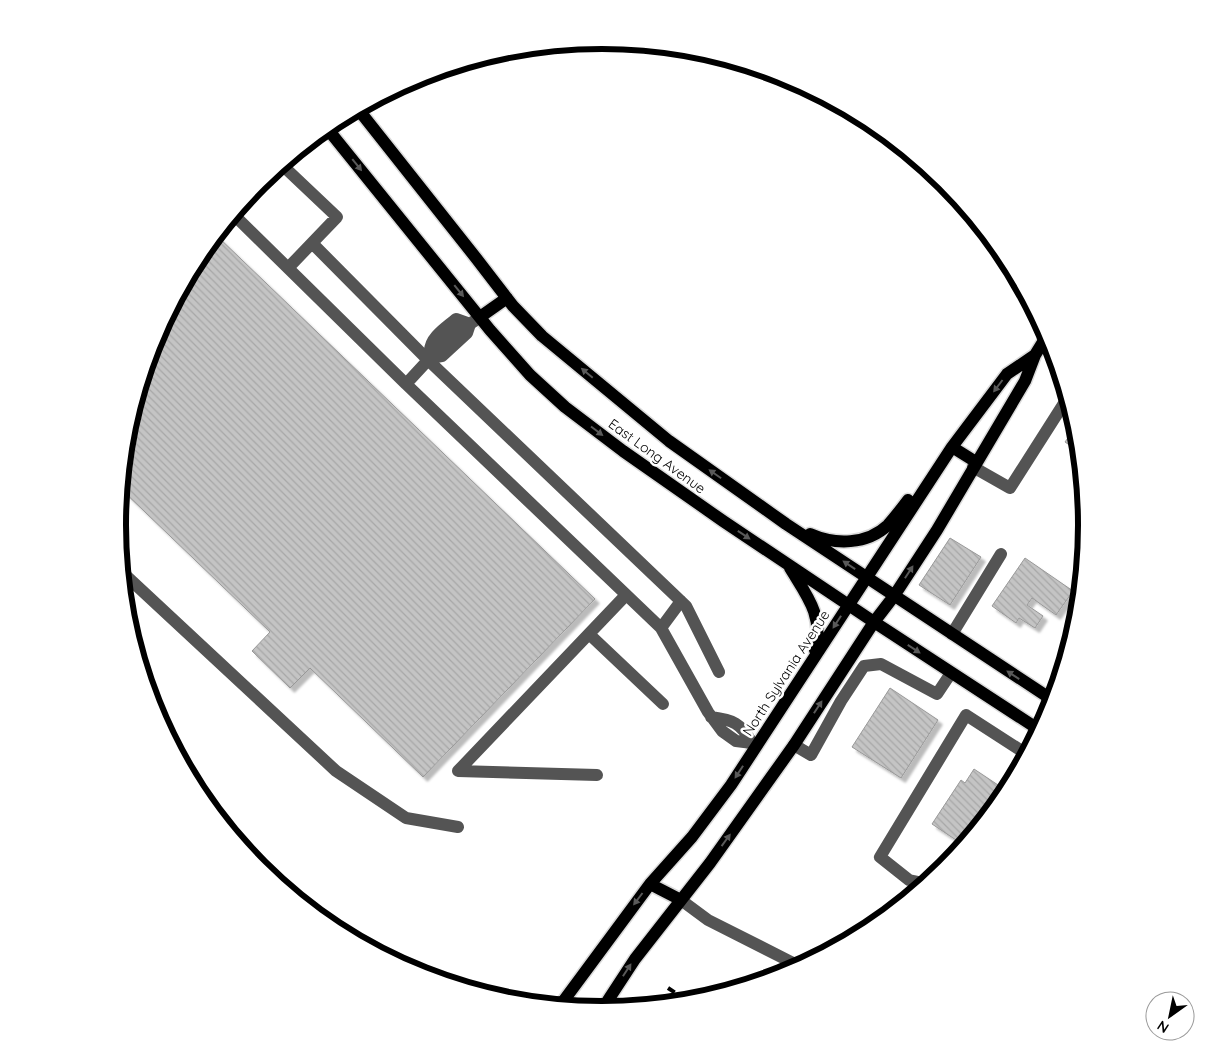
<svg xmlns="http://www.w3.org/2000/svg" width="1205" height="1051" font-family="Quicksand,sans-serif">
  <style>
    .building { fill: url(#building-back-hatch); stroke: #989898; filter: url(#shadow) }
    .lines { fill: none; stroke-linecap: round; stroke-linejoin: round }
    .major-casing { stroke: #dbdbdb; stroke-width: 15 }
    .minor { stroke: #545454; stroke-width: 12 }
    .major { stroke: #000; stroke-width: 12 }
    .rail { stroke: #000; stroke-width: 4; stroke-dasharray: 8 2.5 1 2.5; stroke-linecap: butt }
    .oneway { fill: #595959 }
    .labels { text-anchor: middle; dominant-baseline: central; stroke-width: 5; stroke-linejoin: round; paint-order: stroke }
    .street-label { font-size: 14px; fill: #000; stroke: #fff }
    .rim { fill: none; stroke: #000; stroke-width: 6 }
  </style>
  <defs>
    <pattern id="building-back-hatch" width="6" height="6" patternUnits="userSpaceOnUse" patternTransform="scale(1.25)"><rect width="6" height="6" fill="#c4c4c4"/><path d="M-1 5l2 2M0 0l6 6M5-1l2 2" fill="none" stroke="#a7a7a7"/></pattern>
    <filter id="shadow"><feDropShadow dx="4.5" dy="4.5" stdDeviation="1" flood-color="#0004"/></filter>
  </defs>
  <rect width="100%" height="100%" fill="#fff"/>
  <path class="building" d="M216 235 595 599 423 777 310 668 290 688 252 651 270 632 121 489 126 431 154 339 199 256Z
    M1071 406 1079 431 1081 453 1065 442 1077 425 1064 416Z
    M950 538 981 557 950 605 919 585Z
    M1025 558 1073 591 1056 615 1032 598 1027 605 1043 616 1035 628 1019 618 1016 623 992 606Z
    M890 688 938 720 901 778 852 747Z
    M974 769 998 785 989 798 994 801 965 846 932 824 961 780 965 783Z"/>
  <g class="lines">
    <g class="major-casing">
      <path id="major" d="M358 109 476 258 513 306 542 336 669 441 786 524 1054 701
        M326 127 490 330 530 375 565 407 623 451 723 521 874 622 1041 731
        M480 317 507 298
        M952 447 976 462
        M810 534C835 545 867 545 888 525 895 517 902 508 908 500
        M790 568C807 596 824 616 815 650
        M650 884 681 900
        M559 1007 650 884 692 837 731 785 952 447 1007 374 1035 355
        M601 1011 635 959 710 863 794 745 874 622 894 596 937 530 1025 381 1035 355 1048 334"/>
    </g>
    <path class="minor" d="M281 164 337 217 288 268
      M233 214 406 384 430 358 436 348 461 326 470 324 480 317
      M312 243 428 360 686 606 719 672
      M430 351C430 337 447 327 456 319L470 324
      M430 358 442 356 467 333 470 324
      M406 384 661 628 708 712 722 731 736 741 752 743 756 746
      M973 467 1010 488 1068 397
      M122 572 336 771 406 818 458 827
      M661 628 681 601
      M589 634 663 704
      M952 634 1001 554
      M711 717C733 720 741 723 752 743
      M794 745 811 755 841 701 864 666 881 664 937 694 951 673
      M597 775 458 771 626 595
      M928 884 909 880 880 857 966 715 1028 755
      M681 900 708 920 801 967"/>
    <use href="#major" class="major"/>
    <path class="rail" d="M668 988 689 1002"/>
  </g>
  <defs><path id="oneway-solid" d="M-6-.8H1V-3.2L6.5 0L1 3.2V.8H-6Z" transform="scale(1.25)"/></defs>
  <g class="oneway">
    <use href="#oneway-solid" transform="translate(357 165) rotate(51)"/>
    <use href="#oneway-solid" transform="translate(459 291) rotate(51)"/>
    <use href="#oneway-solid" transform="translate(587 373) rotate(-140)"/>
    <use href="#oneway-solid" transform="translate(998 386) rotate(127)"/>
    <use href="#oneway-solid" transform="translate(597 431) rotate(37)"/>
    <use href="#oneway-solid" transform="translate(715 474) rotate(-145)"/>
    <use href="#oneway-solid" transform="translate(744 535) rotate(34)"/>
    <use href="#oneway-solid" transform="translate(849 565) rotate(-146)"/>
    <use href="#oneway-solid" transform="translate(909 572) rotate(-57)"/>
    <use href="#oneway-solid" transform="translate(837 622) rotate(123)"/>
    <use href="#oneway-solid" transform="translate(914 649) rotate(33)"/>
    <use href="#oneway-solid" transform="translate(1013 675) rotate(-147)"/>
    <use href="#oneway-solid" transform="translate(818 707) rotate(-57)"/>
    <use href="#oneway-solid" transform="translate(739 772) rotate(123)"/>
    <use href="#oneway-solid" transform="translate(726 840) rotate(-54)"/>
    <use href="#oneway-solid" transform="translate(638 899) rotate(127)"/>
    <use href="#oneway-solid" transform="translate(627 970) rotate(-57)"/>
  </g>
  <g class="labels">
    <g class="street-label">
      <text transform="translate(657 456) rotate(36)">East Long Avenue</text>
      <text transform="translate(786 673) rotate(-57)">North Sylvania Avenue</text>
    </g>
  </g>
  <path d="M0 0H1205V1051H0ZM126 525a476 476 0 1 1 952 0a476 476 0 1 1-952 0Z" fill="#fff" fill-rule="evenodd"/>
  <path class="rim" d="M126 525a476 476 0 1 1 952 0a476 476 0 1 1-952 0Z"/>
  <g transform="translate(1170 1016) rotate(213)"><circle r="24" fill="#ffffff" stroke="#999999"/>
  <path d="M0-4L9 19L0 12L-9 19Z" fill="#000000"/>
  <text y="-8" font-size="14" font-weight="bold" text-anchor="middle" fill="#000000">N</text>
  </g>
</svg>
